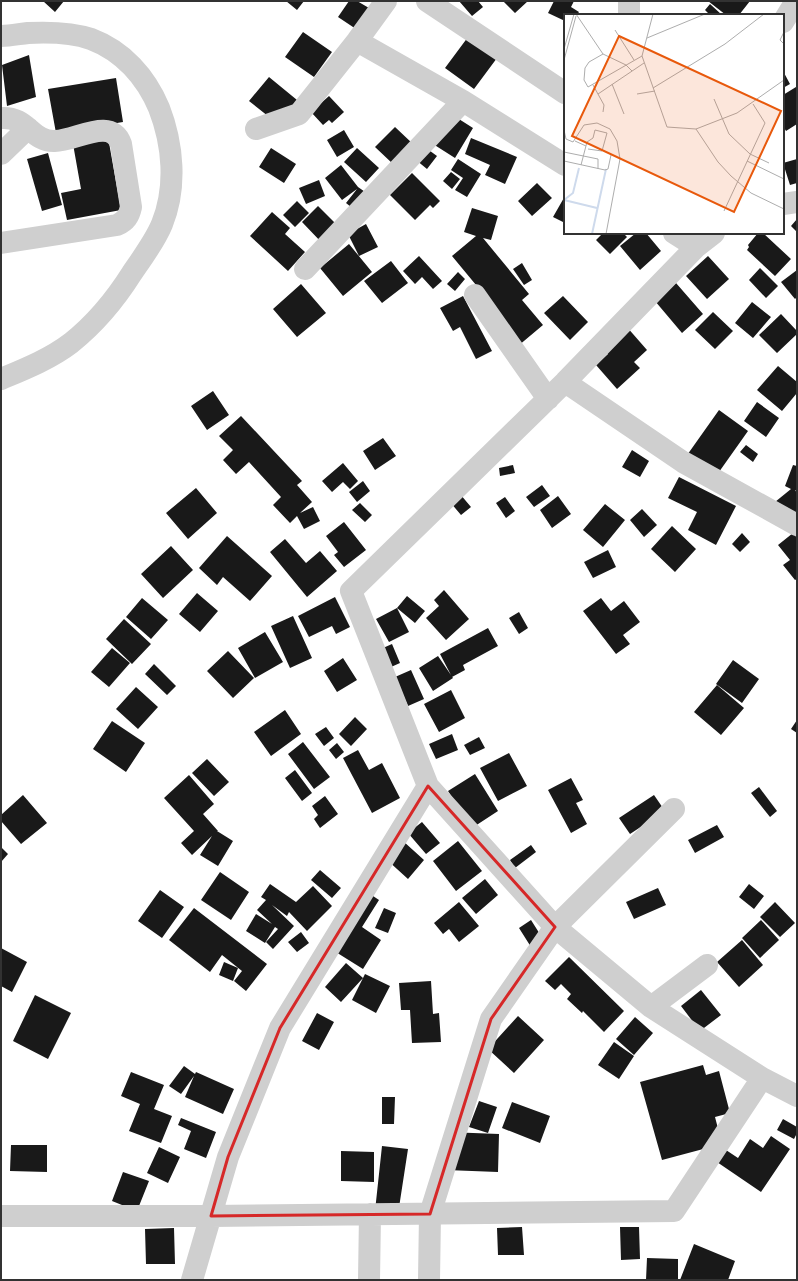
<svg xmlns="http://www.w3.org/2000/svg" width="798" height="1281" font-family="Overpass,sans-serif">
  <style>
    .building { fill: #191919 }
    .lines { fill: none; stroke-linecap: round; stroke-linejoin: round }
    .minor { stroke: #cfcfcf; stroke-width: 22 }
    .marked { fill: none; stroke: #d62828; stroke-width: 3; stroke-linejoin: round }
    .inset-river { fill: none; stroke: #cedaec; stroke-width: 2 }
    .inset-road { fill: none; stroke: #adadad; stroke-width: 1 }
    .view { fill: #e8590c; fill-opacity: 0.15; stroke: #e8590c; stroke-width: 2 }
    .inset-edge { fill: none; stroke: #323232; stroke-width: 2 }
  </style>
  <rect width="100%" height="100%" fill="#fff"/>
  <path class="building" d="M43 1H64L55 12Z
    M286 1H304L297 10Z
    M349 1H357L369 8 356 29 338 17Z
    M459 1H478L483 7 472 16Z
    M503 1H528L515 13Z
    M554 1H574L571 7 579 12 577 15H565V21L548 13Z
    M708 1H750L739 15H726Z
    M710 4 722 15H710L705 10Z
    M303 32 332 52 314 77 285 57Z
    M468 37 497 58 474 89 445 68Z
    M29 55 36 97 7 106 2 65Z
    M783 71 790 84 783 88Z
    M269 77 297 100 278 124 249 101Z
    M116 78 123 122 56 133 48 89Z
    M796 87 797 89V124L786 131 783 126V95Z
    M329 96 344 112 332 123 329 120 323 125 311 112Z
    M451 114 473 128 455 158 433 144Z
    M395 127 413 144 393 164 375 147Z
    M344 130 354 147 337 157 327 140Z
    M108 137 121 210 67 220 61 193 81 189 73 144Z
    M471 138 517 157 505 184 485 175 490 165 465 154Z
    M271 148 296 164 284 183 259 167Z
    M357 148 379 168 366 182 344 162Z
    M426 148 437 156 427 169 416 160Z
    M48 153 62 205 42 211 27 159Z
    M458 159 481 174 467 197 455 190 463 178 451 170Z
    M797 159V183L790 185 783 163Z
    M341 165 358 187 368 194 356 211 346 203 357 189 342 200 325 178Z
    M451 172 460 179 452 189 443 181Z
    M412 173 440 201 433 208 430 205 415 220 390 195Z
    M319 180 325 196 306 204 299 188Z
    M537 183 552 198 532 216 518 201Z
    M565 196V223L553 217Z
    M297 201 309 213 295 227 283 215Z
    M318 206 340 228 323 244 302 222Z
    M472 208 498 216 491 240 483 238 529 294 522 300 543 325 518 346 476 285 452 256 476 236 464 232Z
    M272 212 290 228 285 234 305 252 288 271 250 236Z
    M797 219V232L791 226Z
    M366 224 378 247 359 256 348 234Z
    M603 233H623L627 237 610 254 596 240Z
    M636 233H646L661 251 640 270 620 246Z
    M758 233H763L791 259 775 276 747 250 749 247 748 245Z
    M349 244 372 272 343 296 320 268Z
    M419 256 442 281 433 289 422 277 415 284 403 271Z
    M708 256 729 279 707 299 686 276Z
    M391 261 408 283 382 303 364 281Z
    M522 263 532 280 524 285 513 269Z
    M760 268 778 286 766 298 749 280Z
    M797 270V297L795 299 781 282Z
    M458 272 465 279 455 291 447 284Z
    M676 283 703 314 682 333 655 301Z
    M301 284 326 313 297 337 273 309Z
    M463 296 492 351 476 359 460 327 453 331 440 308Z
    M563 296 588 322 570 340 544 313Z
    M752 302 771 317 753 338 735 323Z
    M713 312 733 331 715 349 695 330Z
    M781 314 797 331V334L777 353 759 335Z
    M626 326 647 350 634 362 640 368 617 389 596 365 608 354 602 349Z
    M778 366 797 382V393L782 411 757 390Z
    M213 391 229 415 207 430 191 406Z
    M757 402 779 418 766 437 744 421Z
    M719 410 748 431 714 479 685 458Z
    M241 416 302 481 297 485 312 502 300 513 313 507 320 521 304 529 297 516 290 523 273 505 281 497 249 462 236 474 223 460 233 450 219 436Z
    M383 438 396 456 375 470 363 451Z
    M746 445 758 454 753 462 740 452Z
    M632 450 649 461 640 477 622 467Z
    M343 463 358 481 350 489 343 482 332 492 322 481Z
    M513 465 515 473 500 476 499 468Z
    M793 465 797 466V491L795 490 797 493V515L775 502 791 489 785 486Z
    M679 477 736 506 716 545 688 530 697 512 668 498Z
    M363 481 370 491 357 502 349 492Z
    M542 485 550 496 534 507 526 497Z
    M196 488 217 513 188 539 166 513Z
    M460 494 471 507 461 515 450 502Z
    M558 496 571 514 552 528 540 510Z
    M505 497 515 511 506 518 496 503Z
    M360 503 372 515 365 522 352 510Z
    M605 504 625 520 603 547 583 530Z
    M642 509 657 525 644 537 630 520Z
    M344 522 366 550 344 567 334 555 338 552 326 536Z
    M672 526 696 549 675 572 651 549Z
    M742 533 750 542 740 552 732 544Z
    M793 533 797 538V579L795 580 783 565 790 560 778 545Z
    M227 536 272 576 250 601 223 577 217 585 199 568Z
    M285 539 306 563 320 551 337 571 307 597 270 552Z
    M171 546 193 570 163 598 141 574Z
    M608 550 616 567 593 578 584 562Z
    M444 590 469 619 446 640 426 618 439 606 434 600Z
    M197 593 218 611 200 632 179 614Z
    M407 596 425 611 415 623 397 608Z
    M335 597 350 627 336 634 332 626 309 637 298 616Z
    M142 598 168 620 151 639 126 617Z
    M601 598 611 611 624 601 640 622 623 635 630 644 616 654 583 611Z
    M397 608 409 632 389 642 376 619Z
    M519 612 528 628 519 634 509 618Z
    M293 616 312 658 290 668 271 626Z
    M124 619 151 644 132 664 106 639Z
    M488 628 498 646 463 665 465 670 452 677 440 654Z
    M265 632 283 662 255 678 238 648Z
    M392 644 400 663 391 667 383 648Z
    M112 648 130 663 109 687 91 672Z
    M228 651 254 678 233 698 207 671Z
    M438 656 453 678 433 691 419 668Z
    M343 658 357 680 337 692 324 671Z
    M733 660 759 679 742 703 716 684Z
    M154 664 176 686 167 695 145 674Z
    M411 670 424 699 408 706 395 677Z
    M717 685 744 708 721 735 694 712Z
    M136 687 158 707 138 729 116 709Z
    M451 690 465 718 439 732 424 704Z
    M285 710 301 734 271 756 254 732Z
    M355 717 367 729 351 746 339 734Z
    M797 720V733L791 729Z
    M112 721 145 743 126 772 93 749Z
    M326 727 334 738 324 746 315 734Z
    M452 734 458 750 436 759 429 744Z
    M479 737 485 748 470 755 464 745Z
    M303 742 330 777 314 789 288 754Z
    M337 743 344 752 336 759 329 750Z
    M358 750 369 770 382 763 400 798 372 813 343 758Z
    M509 753 527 786 498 801 480 768Z
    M207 759 229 782 214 796 192 773Z
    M295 770 312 793 302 801 285 778Z
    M475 774 498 811 472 828 448 791Z
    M189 775 214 804 203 814 218 831H217L233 841 218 866 200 855 212 836 192 855 181 843 194 831 164 798Z
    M571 778 583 800 576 803 587 824 571 833 548 790Z
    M759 787 777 811 770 817 751 793Z
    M23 795 47 823 21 844 1 821V815Z
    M654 795 665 811 630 834 619 818Z
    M325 796 338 814 320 828 314 819 318 815 312 806Z
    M422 822 440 843 426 854 408 833Z
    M717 825 724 837 695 853 688 840Z
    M403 841 424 860 408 879 386 859Z
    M458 841 482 871 456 891 433 861Z
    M531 845 536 852 515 868 510 860Z
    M1 847 8 854 1 862Z
    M320 870 341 888 332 898 311 880Z
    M220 872 249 892 231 920 201 900Z
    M485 879 498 895 476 914 462 898Z
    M270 884 296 902 313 886 332 906 307 931 289 912 287 916 272 905 294 926 273 949 266 942 278 929 275 927 265 943 246 931 256 914 272 924 257 910 266 900 261 897Z
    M749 884 764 896 754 909 739 897Z
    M658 888 666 905 634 919 626 902Z
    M160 890 184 907 162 938 138 921Z
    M367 892 379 900 362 927 381 940 363 969 331 949Z
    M459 902 479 926 459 942 449 929 443 934 434 923Z
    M775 902 795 923 780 937 760 917Z
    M194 908 267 964 246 991 234 981 242 971 222 955 210 972 169 940Z
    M384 908 396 913 388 933 375 928Z
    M531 920 543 939 531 947 519 928Z
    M761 920 779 940 760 958 742 938Z
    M301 932 309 943 297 952 288 942Z
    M742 940 763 965 739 987 717 962Z
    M1 948 27 962 12 992 1 986Z
    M569 957 624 1011 604 1032 583 1011 582 1013 567 999 571 994 561 984 555 990 545 981Z
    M224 962 238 968 233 981 219 975Z
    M346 963 363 978 341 1002 325 987Z
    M365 974 390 986 376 1013 352 1000Z
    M431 981 433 1014 439 1013 441 1042 412 1043 410 1010H401L399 983Z
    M701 990 721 1015 700 1031 681 1006Z
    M35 995 71 1013 48 1059 13 1041Z
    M317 1013 334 1022 319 1050 302 1041Z
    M518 1016 544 1040 514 1073 488 1049Z
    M635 1017 653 1033 634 1055 616 1039Z
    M614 1042 634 1056 619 1079 598 1065Z
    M703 1065 706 1075 719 1071 730 1113 715 1117 722 1144 662 1160 640 1082Z
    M184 1066 195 1074 196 1072 234 1089 223 1114 185 1097 194 1076 181 1094 169 1086Z
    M131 1072 164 1085 154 1109 172 1116 161 1143 129 1131 140 1104 121 1096Z
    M382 1097H395L394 1124H382Z
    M479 1101 497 1107 488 1133 469 1127Z
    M512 1102 550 1116 540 1143 502 1128Z
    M181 1118 216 1132 206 1158 184 1149 191 1131 178 1125Z
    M783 1119 797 1127V1133L794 1139 777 1130Z
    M447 1132 499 1134 498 1172 446 1170Z
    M771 1136 790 1149 761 1192 714 1160 723 1148 738 1158 750 1139 763 1148Z
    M11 1145H47V1172L10 1171Z
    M382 1146 408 1149 398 1214 375 1211Z
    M159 1147 180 1157 168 1183 147 1173Z
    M341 1151 374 1152V1182L341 1181Z
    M123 1172 149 1181 137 1211 112 1201Z
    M522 1227 524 1255H498L497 1228Z
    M620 1227H639L640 1259 621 1260Z
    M174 1228 175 1264H146L145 1229Z
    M694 1244 735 1261 728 1280H680Z
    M647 1258 678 1259V1280H646Z"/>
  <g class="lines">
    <path class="minor" d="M427 1 565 93
      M629 1V15
      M783 22 796 1
      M1 36C10 36 19 34 28 33 49 32 71 32 91 39 123 51 146 77 159 108 173 144 177 187 162 224 155 241 143 257 132 273 115 300 96 323 71 343 50 359 25 369 1 379
      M357 41 463 101 565 165
      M1 118C28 116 31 142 55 141 76 141 111 116 121 144L131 207C129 216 126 221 117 225L1 243
      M256 129 299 114 357 41 386 1
      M1 154 28 128
      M783 204 797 202
      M674 233 696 247
      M305 269 463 101
      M475 295 548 399
      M565 382 683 462 797 525
      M428 786 555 927 651 1007 762 1078 797 1096
      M651 1007 707 965
      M1 1216H211L674 1211 762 1078
      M192 1280 228 1157 280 1028 428 786 351 591 565 382 696 247 714 233
      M369 1280 370 1214
      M429 1280 430 1214 491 1019 555 927 674 809"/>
  </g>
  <path class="marked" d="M428 786 555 927 491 1019 430 1214 211 1216 228 1157 280 1028Z"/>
  <g transform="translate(564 14)">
    <rect width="220" height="220" fill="#fff"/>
    <path class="inset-river" d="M0 186 9 179 15 154M0 186 33 194M28 220 42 155"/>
    <path class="inset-road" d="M12 0 39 40 62 51 68 57M89 0 78 42 103 113 132 115 154 148 167 162 187 179 220 195M51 16 70 46M220 18 216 26 220 30M83 24 141 0M0 35 10 0M39 40 25 48 21 54 20 66 24 73 78 42M0 46 12 2M48 70 60 100M29 71 40 91 39 98M89 74 161 30 200 0M34 80 80 49M73 80 91 77M150 85 165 120 186 140 205 149M132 115 173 99 220 66M0 116 2 125 9 128 20 111 33 109 46 115 53 127 56 145 42 220M11 127 22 132M0 138 34 145V155M0 147 41 156 44 155 47 141M183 147 220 165M17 151 23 128 29 124 31 116 43 119 38 137 24 135M160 197 201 109 189 90"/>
    <path class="view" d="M55 22 217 97 170 198 8 122Z"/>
    <rect width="220" height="220" class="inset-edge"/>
  </g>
  <rect width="798" height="1281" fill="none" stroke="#323232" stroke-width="4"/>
</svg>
